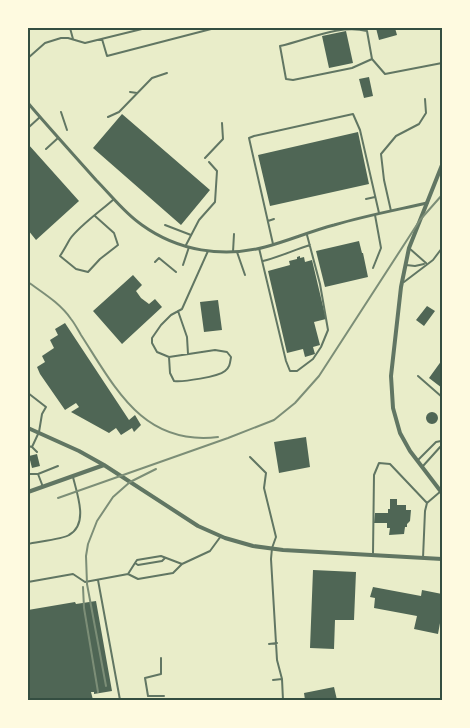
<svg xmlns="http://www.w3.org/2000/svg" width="470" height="728" font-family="Cabin,sans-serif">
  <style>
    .building { fill: #4f6655 }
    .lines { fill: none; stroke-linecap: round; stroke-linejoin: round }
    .service { stroke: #617663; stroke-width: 2 }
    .minor { stroke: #617663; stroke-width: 3 }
    .tertiary { stroke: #617663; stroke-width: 4 }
    .rail { stroke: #7c8e77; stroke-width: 2 }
    .neatline { fill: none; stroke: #344e41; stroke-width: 2 }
  </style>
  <rect width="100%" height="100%" fill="#e9edc9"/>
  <path class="building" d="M376 28H395L397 35 379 40Z
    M346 31 353 63 329 68 322 36Z
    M369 77 373 96 364 98 359 79Z
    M122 114 210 190 181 225 93 148Z
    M358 132 369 184 270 206 258 155Z
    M28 144 79 201 36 240 28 230Z
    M359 241 362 253H363L368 277 325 287 316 251Z
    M300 256V258L304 257 305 262 312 260 326 319 314 322 320 345 313 347 315 354 305 357 303 349 287 353 268 271 290 265 289 261 297 259V257Z
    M133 275 142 285 136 291 141 298 149 304 155 299 162 307 122 344 93 311Z
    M218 300 222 330 204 332 200 302Z
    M427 306 435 311 424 326 416 320Z
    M65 323 129 420 135 415 141 425 134 432 132 428 121 435 116 428 109 433 71 412 79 407 76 403 65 410 40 374 37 367 45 362 42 356 54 348 50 340 58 335 55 329Z
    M442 360V388L429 378Z
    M426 418a6 6 0 1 1 12 0a6 6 0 1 1-12 0Z
    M306 437 310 467 279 473 274 442Z
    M37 454 40 466 32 468 29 456Z
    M390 499H397V505H406V510H411L410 521 407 524V527H405L404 534 389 535 390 528H387V523H374L375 513H388V509H390Z
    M313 570 356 572 354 620H335L334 649 310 648Z
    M373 587 421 596 422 590 442 594V612L438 634 414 629 417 616 374 608 375 598 370 597Z
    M96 601 112 691 94 694V692H91L93 700H28V610L75 602 76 604Z
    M334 687 337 700H305L304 693Z"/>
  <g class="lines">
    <path class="service" d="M70 28 73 39
      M102 39 107 56 215 28
      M28 58 45 43 61 38H68L85 43 146 28
      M372 59 367 31C338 24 308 40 280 46L286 79 293 80 352 68 372 59 385 74 442 63
      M130 92 137 93
      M61 112 67 130
      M108 117 119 112 152 78 167 73
      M29 127 40 117
      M46 149 58 138
      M205 158 223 139 222 123
      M366 199 375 197
      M391 211 384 180 381 154 396 136 419 124 426 113 425 99
      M95 216 114 233 118 245 100 259 88 272 76 269 60 256C64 250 67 244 70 239 79 226 102 210 114 199
      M268 221 274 219
      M165 225 191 235
      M273 244 249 138 254 136 353 114 360 130 379 213
      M186 245 199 220 215 202 217 171 209 162
      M259 248 286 361 290 371H297L313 359 321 347 328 330 320 284 307 235
      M409 248 426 263
      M233 252 234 234
      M237 252 245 275
      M263 261C279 257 294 250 310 245
      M155 262 159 258 176 272
      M183 265 189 247
      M406 265 415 266 424 264
      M373 268 381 248 375 215
      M404 282 433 260 442 248
      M178 311 187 337 188 354
      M169 357 215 350 227 352 231 357C230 363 230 367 225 371 218 377 183 382 174 381L170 373 169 357 157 352 152 343V338L161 325 171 315 182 309 208 251
      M418 376 442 397
      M28 393 46 407 42 414 39 432 32 447 28 446
      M32 447 37 452
      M250 457 266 473 264 488 276 537 272 548 271 559 277 660 282 679 283 700
      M418 460 436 442 441 441 442 439
      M423 466 441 446V441
      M28 474H38
      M43 487 38 474 58 466
      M427 503 441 491
      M28 544C36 542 63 539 69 535 89 524 77 494 73 477
      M373 553 374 475 379 463 390 464 427 503 425 511 423 558
      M165 558 162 561 138 565 135 563 128 574 138 579 173 573 182 564 210 551 221 536
      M135 563 137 560 161 556 182 564
      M98 580 120 700
      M28 582 73 574 85 582 128 574
      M269 644 277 643
      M161 658V674L145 678 148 696H164
      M273 680 282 679"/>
    <path class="minor" d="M28 103C50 129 73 154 96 180 111 195 124 213 142 225 178 251 223 258 265 247 288 241 311 231 334 225 364 216 396 210 427 203"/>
    <path class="tertiary" d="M442 165 409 248 401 287 391 376 393 408 400 433 410 451 442 493
      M28 428 79 451 104 465 198 526 225 538 253 546 283 550 442 559
      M28 492 104 465"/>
    <path class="rail" d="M28 282C43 293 60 303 71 319 75 324 78 330 81 335 116 389 143 446 218 437
      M58 498 228 438 274 420 295 403 319 376 420 220 442 195
      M83 587 84 608 98 692
      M106 686 87 584 86 556 88 544 97 521 113 497 130 482 156 469"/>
  </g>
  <rect width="470" height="728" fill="none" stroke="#fefae0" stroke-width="58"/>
  <rect x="29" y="29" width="412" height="670" class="neatline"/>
</svg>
